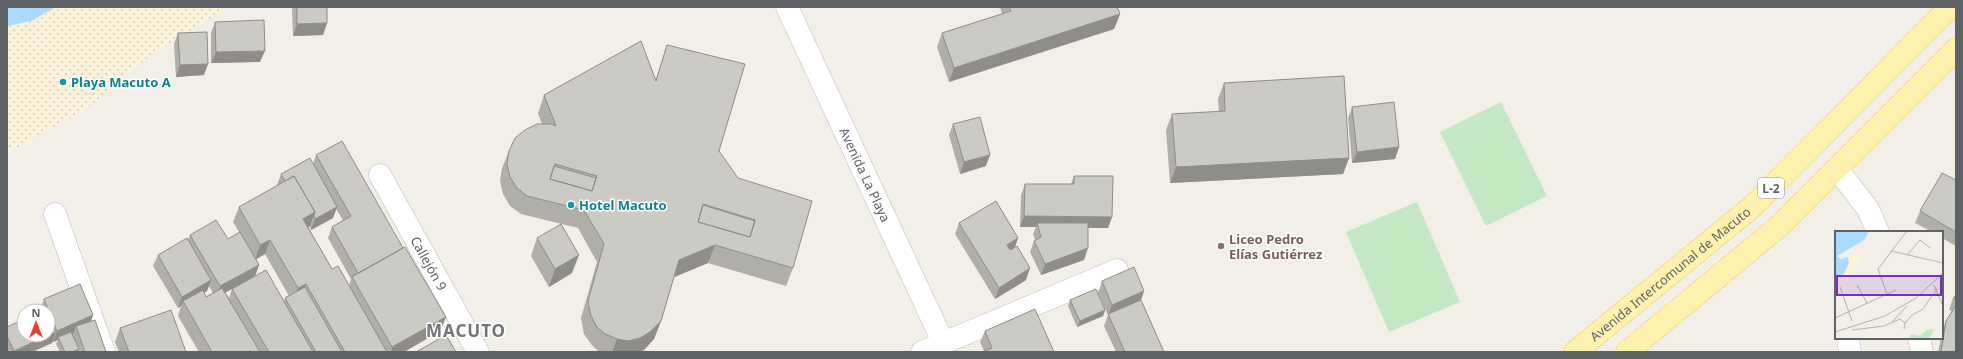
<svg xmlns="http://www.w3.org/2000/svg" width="1963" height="359" font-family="'Noto Sans',sans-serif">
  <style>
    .sand { fill: url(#sand-dots) }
    .park { fill: #c5e8c5 }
    .water { fill: #aadaff }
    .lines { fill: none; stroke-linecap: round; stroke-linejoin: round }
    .street-casing { stroke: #b5b8bc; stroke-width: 23 }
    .primary-casing { stroke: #f2c960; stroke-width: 23 }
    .street { stroke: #fff; stroke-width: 22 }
    .primary { stroke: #fff2af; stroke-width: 22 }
    .wall { fill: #afaea9; fill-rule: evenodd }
    .shaded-wall { fill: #8f8d8a }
    .building { fill: #cccac5; stroke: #8f8d8a; fill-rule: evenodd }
    .culture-dot { fill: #0f9aa8; stroke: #fff; stroke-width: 1.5 }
    .education-dot { fill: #8d6e63; stroke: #fff; stroke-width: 1.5 }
    .labels { text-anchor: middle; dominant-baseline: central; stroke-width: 3; stroke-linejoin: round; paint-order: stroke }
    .shield { fill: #fff; stroke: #8f9295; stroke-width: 1 }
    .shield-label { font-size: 12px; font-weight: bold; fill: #5f6368 }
    .culture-label { font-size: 13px; font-weight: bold; fill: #0d838f; stroke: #fff; text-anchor: start }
    .street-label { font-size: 13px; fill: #5f6368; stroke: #fff }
    .education-label { font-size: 13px; font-weight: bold; fill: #785e54; stroke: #fff; text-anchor: start }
    .district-label { font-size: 17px; font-weight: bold; letter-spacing: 1px; fill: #70757a; stroke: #fff }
    .inset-road { fill: none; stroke: #b3b3b1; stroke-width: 1 }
    .view { fill: #7b2cbf; fill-opacity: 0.15; stroke: #7b2cbf; stroke-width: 2 }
    .inset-edge { fill: none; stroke: #5f6368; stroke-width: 2 }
  </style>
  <defs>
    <pattern id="sand-dots" width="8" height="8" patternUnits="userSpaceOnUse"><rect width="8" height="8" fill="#fbf3d9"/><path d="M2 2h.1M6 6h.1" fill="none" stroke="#cec8b4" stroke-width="1.8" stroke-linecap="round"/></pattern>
  </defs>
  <rect width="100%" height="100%" fill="#f1efe8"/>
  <path class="sand" d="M56 7H229L149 56 89 107 7 153V26L31 21Z"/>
  <path class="park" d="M1501 102 1547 196 1486 226 1440 132Z
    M1417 202 1460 302 1389 332 1346 232Z"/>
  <path class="water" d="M7 7H56L31 21 7 26Z"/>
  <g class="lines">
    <g class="street-casing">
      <g id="street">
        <path id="s1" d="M787 7 943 342"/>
        <path d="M1837 169 1868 209 1878 232"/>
        <path id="s2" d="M380 175 478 352"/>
        <path d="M55 214 104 352"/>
        <path d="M1848 338 1850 352"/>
        <path d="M1919 338 1922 352"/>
        <path d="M922 352 1117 270"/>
      </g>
    </g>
    <g class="primary-casing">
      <g id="primary">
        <path id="s3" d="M1575 352 1753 206 1950 7"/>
        <path d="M1627 352 1778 227 1956 49"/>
      </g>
    </g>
    <use href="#street" class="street"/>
    <use href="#primary" class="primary"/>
  </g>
  <path class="wall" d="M292 7H327V23L323 35 293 36Z
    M1000 7H1117L1120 14 1114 29 949 82 937 47 942 33 1002 14Z
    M215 22 260 62 211 63V33Z
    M178 33 204 75 176 77 174 44Z
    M667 45 719 151 793 268 786 286 708 263 674 277 661 321 654 339 644 350 640 352H599L591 344 584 334 581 318 597 262 578 228 521 214 510 206 503 194 500 181 502 168 509 151 542 124 538 113 544 95 656 79Z
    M1224 83 1349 158 1343 174 1170 183 1166 130 1172 114 1219 112 1218 99Z
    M1352 107 1399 147 1395 159 1352 163 1348 118Z
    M953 124 986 166 960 174 949 135Z
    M316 155 403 248 446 317 440 331 404 352H199L178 316 181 306 178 308 153 266 158 255 188 240 190 235 228 239 239 232 233 222 239 207 277 186V185L281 174 313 164ZM336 209 343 220 332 227 328 238 351 279 349 286 332 269 308 227 309 226 311 230 333 218ZM265 254 289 296 285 298 284 301 232 289 229 298 225 292 255 276 259 265 256 259ZM209 286 213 293 206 297 204 293 207 291Z
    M1074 176 1112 217 1108 228H1088L1084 260 1041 275 1030 252 1034 241 1035 240 1033 234 1036 227H1020L1021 195 1025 184H1071Z
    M1956 180V246L1942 238V232H1932L1915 223 1920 211Z
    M959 223 1018 238 1015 247 1026 280 995 299 955 234Z
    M537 238 572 273 549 287 531 256Z
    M1102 281 1144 291 1141 300 1164 352H1116L1104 326 1108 315 1098 293Z
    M1956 295V352H1938L1941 338H1942V331L1946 321 1952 311 1949 310 1953 298Z
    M44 299 93 315 91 321 106 352H60L56 344 58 340 53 342V341L52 343 32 352H7V327L48 335V311H40V310Z
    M1070 300 1105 310 1103 316 1077 327 1068 306Z
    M120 328 186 352H119L115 342Z
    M985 331 1054 352 984 351 980 342Z"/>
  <path class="shaded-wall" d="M1120 14 1114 29 949 82 954 68Z
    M327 23 323 35 293 36 297 24Z
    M265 51 260 62 211 63 216 52Z
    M208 64 204 75 176 77 180 65Z
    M1399 147 1395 159 1352 163 1357 152Z
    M990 155 986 166 960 174 964 162Z
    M1349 158 1343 174 1170 183 1176 167Z
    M337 207 333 218 311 230 315 219Z
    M315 212 310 226 298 233 303 219Z
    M1024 216 1112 217 1108 228 1038 227 1037 223 1036 227H1020Z
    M1018 238 1014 249 1003 256 1007 245Z
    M270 240 265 254 255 260 260 245Z
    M715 245 708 263 672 278 679 260Z
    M1088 248 1084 260 1041 275 1045 264Z
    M579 255 572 273 549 287 555 269Z
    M259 265 255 276 216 298 220 286Z
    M1030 268 1026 280 995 299 999 288Z
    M211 280 207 291 185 304 183 301 181 306 178 308 182 297Z
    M306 284 301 298 293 303 298 288Z
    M1144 291 1140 303 1108 315 1112 305Z
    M1105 310 1103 316 1077 327 1080 321Z
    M93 315 89 326H76L74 333 59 339 58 337V340L53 342 57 331Z
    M446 317 440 331 404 352H391L392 347Z
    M661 321 654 339 644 350 640 352H612L617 339Z
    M56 332 52 343 32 352H13L14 351Z
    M79 349 77 352H72Z"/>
  <path class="building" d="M297 7H327V23L297 24Z
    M1009 7H1117L1120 14 954 68 942 33 1011 11Z
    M264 20 265 51 216 52 215 22Z
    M207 32 208 64 180 65 178 33Z
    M641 41 656 81 667 45 745 64 719 151 738 178 812 201 793 268 715 245 679 260 661 321 650 332 640 338 628 341 617 339 605 334 597 327 591 316 588 301 604 244 584 210 527 196 517 188 510 177 507 164 509 151 515 138 525 130 537 124H551L556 126 544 95ZM555 164 597 176 592 191 550 179ZM703 204 755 220 750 237 698 222Z
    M1344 76 1349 158 1176 167 1172 114 1225 111 1224 83Z
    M1394 102 1399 147 1357 152 1352 107Z
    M980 117 990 155 964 162 953 124Z
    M342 141 403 248 358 273 332 227 351 216 316 155Z
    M310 158 337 207 315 219 314 215 315 212 294 176 285 181 281 174Z
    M554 166 596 178 592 191 550 179Z
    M1942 173 1956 180V232L1920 211Z
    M294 176 315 212 303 219 332 269 338 266 387 352H345L306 284 298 288 270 240 260 245 239 207Z
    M1074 176H1113L1112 217 1024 216 1025 184H1074Z
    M996 201 1018 238 1007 245 1010 250 1017 246 1030 268 999 288 959 223Z
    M703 205 755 221 750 237 698 222Z
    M216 220 228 239 240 232 259 265 220 286 190 235Z
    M1037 223H1088V248L1045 264 1034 241 1041 237Z
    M561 224 579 255 555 269 537 238Z
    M187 238 211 280 182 297 158 255Z
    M405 247 446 317 392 347 352 277Z
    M1134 267 1144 291 1112 305 1102 281Z
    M266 270 313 352H269L232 289Z
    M80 284 93 315 57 331 44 299Z
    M305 287 342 352H316L285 298Z
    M222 288 260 352H212L183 301 203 290 206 297Z
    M1096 289 1105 310 1080 321 1070 300Z
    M1956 295V300L1953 298Z
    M1141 300 1164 352H1125L1108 314Z
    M1956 305V352H1941L1946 321Z
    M1035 309 1054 352H982L992 348 985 331Z
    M171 310 186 352H129L120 328Z
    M48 315 56 332 14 351 7 336V327L24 319V335H48Z
    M95 320 106 352H85L76 326Z
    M71 332 79 349 72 352H65L58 337Z
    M446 335 456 352H416Z"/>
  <g class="culture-dot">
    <circle cx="63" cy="82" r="4"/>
    <circle cx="571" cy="205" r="4"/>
  </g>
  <circle class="education-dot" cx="1221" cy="246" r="4"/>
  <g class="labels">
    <rect class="shield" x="1758" y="178" width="26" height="20" rx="3"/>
    <g class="shield-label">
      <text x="1771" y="188">L-2</text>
    </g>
    <g class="culture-label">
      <text x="71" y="82">Playa Macuto A</text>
      <text x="579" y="205">Hotel Macuto</text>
    </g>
    <g class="street-label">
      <text stroke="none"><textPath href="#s1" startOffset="185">Avenida La Playa</textPath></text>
      <text stroke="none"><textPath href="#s2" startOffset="101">Callejón 9</textPath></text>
      <text stroke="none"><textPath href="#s3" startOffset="123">Avenida Intercomunal de Macuto</textPath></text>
    </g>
    <g class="education-label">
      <text x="1229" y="239">Liceo Pedro<tspan x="1229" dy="15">Elías Gutiérrez</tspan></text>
    </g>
    <g class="district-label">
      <text x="466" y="330">MACUTO</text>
    </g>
  </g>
  <g transform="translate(1835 231)">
    <rect width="108" height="108" fill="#f1efe8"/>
    <path d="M99 98 94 108H74L76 103 85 105 92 99Z" fill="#c5e8c5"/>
    <path d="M27 23V30L18 42 0 53V46H4L11 26Z" fill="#fbf3d9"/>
    <path d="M0 0H34L29 9 2 25 6 28 13 26 14 32 9 43 0 46Z" fill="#aadaff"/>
    <path class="inset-road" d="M56 20 108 32M72 24 85 9 95 17M22 54 32 72M99 54 108 75M5 56 17 90M52 63 43 38 72 0M0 87 61 59M57 91 72 75M69 98 70 92 77 84 87 79 102 58M17 99 49 95 65 88 70 92M0 101 50 85 81 67 108 42"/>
    <path class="view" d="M2 45H106V64H2Z"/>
    <rect width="108" height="108" class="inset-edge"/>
  </g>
  <rect width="1963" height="359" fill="none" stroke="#5f6368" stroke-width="16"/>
  <g transform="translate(36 323)"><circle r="19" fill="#ffffff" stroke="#bfc1c3"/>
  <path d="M0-3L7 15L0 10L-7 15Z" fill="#ea4335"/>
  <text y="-6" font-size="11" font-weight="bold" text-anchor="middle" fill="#5f6368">N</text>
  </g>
</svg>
